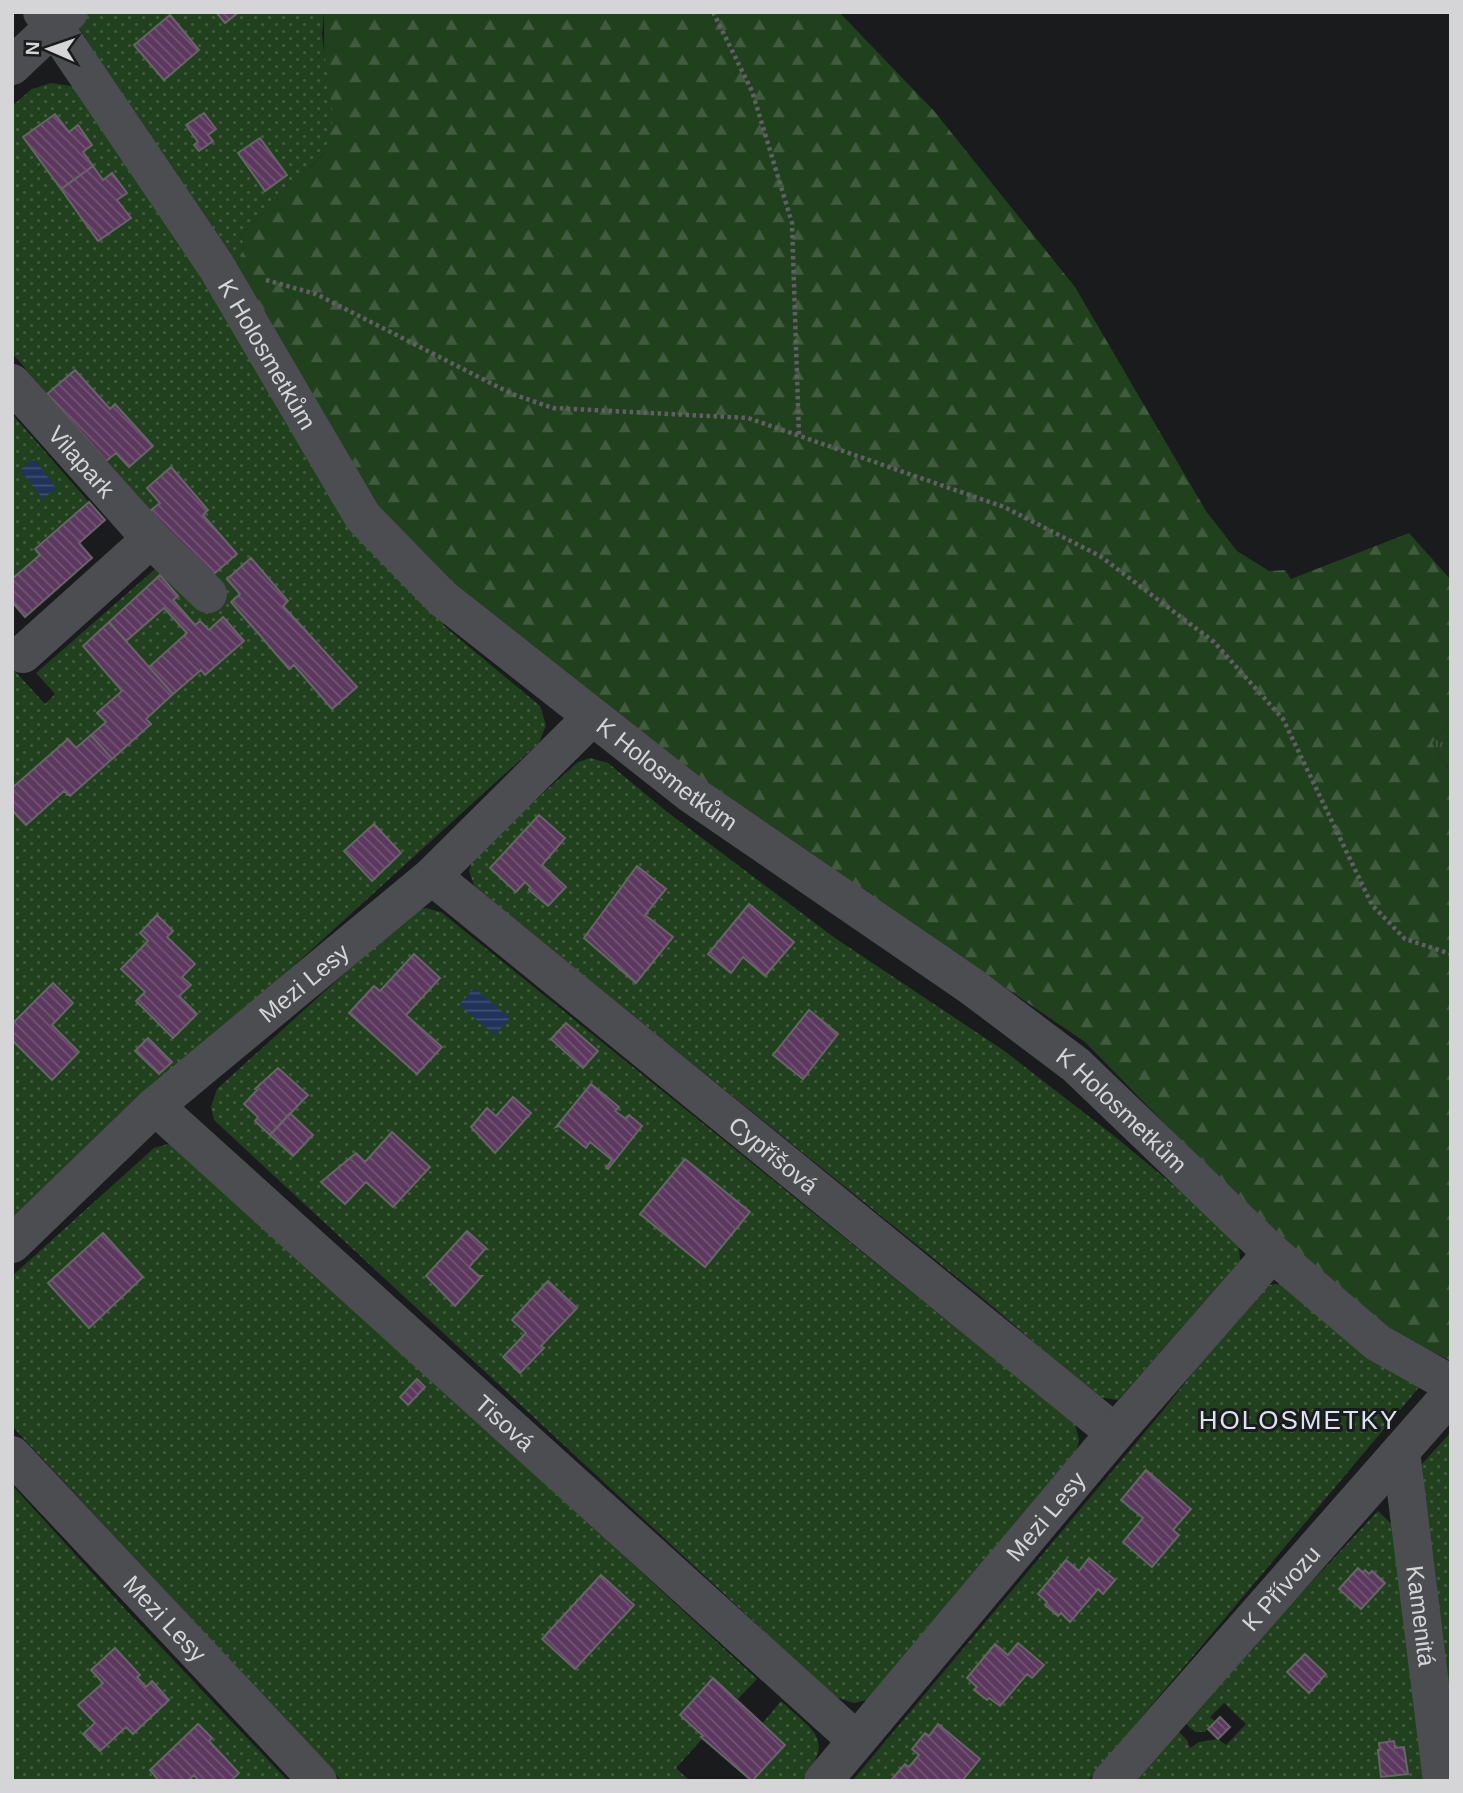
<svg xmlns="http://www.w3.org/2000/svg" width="1463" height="1793" font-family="Helvetica,sans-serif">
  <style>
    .grass { fill: url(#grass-tufts) }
    .forest { fill: url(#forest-firs) }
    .garden { fill: url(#garden-dots) }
    .water { fill: url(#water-rules) }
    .building { fill: url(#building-back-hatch); stroke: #676567; stroke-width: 2 }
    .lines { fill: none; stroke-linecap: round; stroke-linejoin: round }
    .path { stroke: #606062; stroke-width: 4.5; stroke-dasharray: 3.5 3.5; stroke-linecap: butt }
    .minor { stroke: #4c4d50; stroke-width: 38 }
    .labels { text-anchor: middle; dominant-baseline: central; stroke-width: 6; stroke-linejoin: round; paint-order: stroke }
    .street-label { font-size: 24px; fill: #d5d5d7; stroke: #1a1b1d }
    .neighbourhood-label { font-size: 26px; letter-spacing: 2px; fill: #dee3f1; stroke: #1a1b1d }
  </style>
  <defs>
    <pattern id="grass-tufts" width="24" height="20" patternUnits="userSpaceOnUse" patternTransform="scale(1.75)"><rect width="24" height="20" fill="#21401e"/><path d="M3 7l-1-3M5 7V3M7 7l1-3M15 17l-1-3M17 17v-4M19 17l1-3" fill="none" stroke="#405b3e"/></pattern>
    <pattern id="forest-firs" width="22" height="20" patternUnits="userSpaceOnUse" patternTransform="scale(1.75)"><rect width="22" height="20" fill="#21401e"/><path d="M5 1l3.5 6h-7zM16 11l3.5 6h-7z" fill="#405b3e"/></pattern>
    <pattern id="garden-dots" width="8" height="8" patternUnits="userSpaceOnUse" patternTransform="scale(1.75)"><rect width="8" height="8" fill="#21401e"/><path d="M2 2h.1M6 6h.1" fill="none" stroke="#405b3e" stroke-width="1.8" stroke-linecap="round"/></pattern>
    <pattern id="water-rules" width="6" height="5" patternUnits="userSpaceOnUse" patternTransform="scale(1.75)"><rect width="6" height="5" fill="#21325b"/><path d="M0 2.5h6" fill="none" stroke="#404f72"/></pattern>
    <pattern id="building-back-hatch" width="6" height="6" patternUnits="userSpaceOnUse" patternTransform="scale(1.75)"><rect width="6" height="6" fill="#5c385e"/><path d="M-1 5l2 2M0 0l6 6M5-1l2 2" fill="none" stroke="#725474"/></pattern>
  </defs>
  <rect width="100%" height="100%" fill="#1a1b1d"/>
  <path class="grass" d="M1451 721V773L1432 743Z"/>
  <path class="forest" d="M324 12H839L934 111 1075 287 1206 511 1237 551 1269 571 1285 570 1291 579 1409 533 1451 580V721L1432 743 1451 773V1361L1372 1322 1299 1261 1085 1042 658 751 480 614 371 503 234 276 244 246 241 235 325 152Z"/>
  <path class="garden" d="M78 12H324L322 35 333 117 325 152 241 235 244 246 234 276 76 23Z
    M51 83 71 86 88 97 450 619 443 625 540 706 546 725 539 743 12 1222V668L45 704 55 694 36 673 163 562 209 613 227 598 209 578 236 554 203 515 208 509 171 467 147 488 160 503 150 511 107 461 116 453 129 467 153 446 116 404 110 408 75 370 47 394 12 353V106L32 89Z
    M12 414 89 502 35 549 40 555 12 579Z
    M590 758 608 763 666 811 835 938 1003 1050 1118 1139 1234 1236 1239 1248 1240 1261 1118 1400 1098 1397 980 1296 475 888 469 871 474 855 578 762Z
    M426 908 441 912 1075 1424 1079 1440 1077 1449 867 1700 854 1703 835 1697 214 1120 211 1107 217 1089 413 911Z
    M168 1144 181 1146 757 1679 738 1699 713 1679 680 1714 703 1738 676 1768 690 1781H342L12 1426V1276L154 1148Z
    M1275 1284H1282L1421 1385 1088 1781H852L1161 1413 1257 1292 1265 1286Z
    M1451 1432V1781L1422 1464Z
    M12 1485 126 1610 288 1781H12Z
    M1378 1511 1403 1535 1433 1781H1126L1175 1728 1187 1740 1190 1748 1199 1742 1218 1739 1226 1745 1246 1724 1224 1703 1210 1717 1215 1721 1205 1732H1195L1182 1720Z
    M781 1701C814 1732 836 1739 801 1781H752L785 1745 762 1724Z"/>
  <path class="water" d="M34 459 56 488 43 499 20 470Z
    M474 988 510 1018 495 1035 459 1005Z"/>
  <path class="building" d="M216 12H239L225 23Z
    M170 15 199 50 164 80 134 45Z
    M204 113 216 129 208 135 213 141 199 151 194 145 198 142 186 125Z
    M55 114 69 132 78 125 92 145 83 152 93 166 61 189 23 137Z
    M260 138 287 175 265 191 238 153Z
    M93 166 103 180 112 173 127 193 117 200 131 218 98 241 61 189Z
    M75 370 110 409 115 404 153 446 129 467 116 453 106 461 47 394Z
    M171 467 208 510 203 515 237 554 209 578 150 511 160 503 147 488Z
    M89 502 105 520 79 543 92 558 25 617 12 602V579L40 555 35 549Z
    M251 558 288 601 283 606 357 687 332 709 294 665 289 669 231 602 240 594 227 579Z
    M160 575 178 596 173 600 195 625 200 621 209 630 223 617 244 641 205 675 201 670 173 694 149 667 187 633 164 608 126 641 109 622Z
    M109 622 173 694 146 719 151 724 112 759 91 735 106 722 97 713 122 691 83 646Z
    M91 735 112 759 70 796 64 791 26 825 12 810V788L68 739 76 748Z
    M539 815 565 838 542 865 566 887 548 906 529 890 530 887 525 882 516 892 490 868Z
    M374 824 401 853 372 881 344 851Z
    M637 866 666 889 645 915 673 937 636 983 584 938Z
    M749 904 794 942 765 976 743 957 731 973 708 954Z
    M157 915 173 931 167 937 195 964 182 977 191 985 179 996 197 1014 173 1038 136 1001 145 992 121 969 148 941 140 933Z
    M414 954 440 978 406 1015 442 1047 417 1074 349 1013 374 986 380 991Z
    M53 983 73 1003 52 1025 79 1052 52 1080 12 1040V1024Z
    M809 1010 838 1034 803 1079 773 1055Z
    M566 1023 598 1051 583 1068 551 1039Z
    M148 1038 172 1062 159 1074 135 1051Z
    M278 1068 308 1095 270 1135 255 1121 258 1117 244 1104 257 1090 255 1089Z
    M591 1084 619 1107 615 1111 626 1119 629 1115 642 1126 608 1169 606 1168 612 1160 590 1142 586 1148 559 1126 556 1127Z
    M513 1097 531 1113 495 1153 471 1127 487 1108 496 1116Z
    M290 1113 313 1135 293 1156 270 1135Z
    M392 1132 430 1167 393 1207 366 1182 345 1204 321 1182 356 1153 365 1162Z
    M685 1159 750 1212 705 1267 640 1214Z
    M467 1231 487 1249H485L469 1267 479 1276H482L455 1306 426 1276Z
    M103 1233 143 1277 89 1328 48 1283Z
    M548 1281 577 1308 541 1346 544 1348 520 1373 503 1357 526 1333 512 1320Z
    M417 1379 425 1387 408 1405 400 1397Z
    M1146 1470 1191 1509 1173 1530 1179 1535 1152 1567 1123 1542 1143 1518 1121 1500Z
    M1089 1558 1115 1580 1103 1594 1098 1589 1070 1622 1061 1613 1058 1616 1045 1605 1047 1602 1038 1594 1066 1560 1079 1571Z
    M1358 1568 1363 1573 1365 1570 1369 1574 1372 1571 1385 1583 1361 1609 1339 1589Z
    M601 1575 634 1605 575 1669 542 1639Z
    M1018 1643 1044 1665 1032 1678 1027 1674 1000 1706 989 1698 987 1700 974 1690 977 1687 967 1678 995 1644 1008 1655Z
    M115 1648 140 1675 137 1677 146 1687 152 1681 169 1700 133 1734 126 1727 100 1751 83 1734 95 1723 78 1705 103 1683 91 1670Z
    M1305 1654 1326 1674 1309 1693 1287 1672Z
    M713 1678 785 1745 752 1781 701 1737 703 1736 680 1715Z
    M1220 1717 1230 1727 1218 1739 1208 1729Z
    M198 1724 212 1738 209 1741 239 1773 231 1781H199L194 1775 188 1781H159L150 1770Z
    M938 1724 980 1759 962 1781H894L892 1779 905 1764 909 1767 919 1755 912 1749 925 1733 929 1736Z
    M1394 1741 1395 1748 1404 1747 1408 1774 1381 1777 1378 1750H1380L1379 1743Z"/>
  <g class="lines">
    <path class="path" d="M713 12 752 91 792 223 799 436
      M266 280 316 294 512 394 553 408 748 418 1004 507 1100 556 1214 642 1283 719 1372 905 1405 939 1451 954"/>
    <g class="minor">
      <path id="s1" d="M42 12 54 26 216 266 363 517 442 598 691 794 971 986 1076 1065 1272 1253 1378 1343 1451 1384"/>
      <path d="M12 66 69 12"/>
      <path id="s2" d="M12 383 151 539 208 594"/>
      <path d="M23 654 151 539"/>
      <path id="s3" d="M432 876 1115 1433"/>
      <path id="s4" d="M155 1106 856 1740"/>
      <path id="s5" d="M12 1244 155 1106 432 876 592 717"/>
      <path id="s6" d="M1401 1451 1442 1781"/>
      <path id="s7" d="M12 1455 318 1781"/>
      <path id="s8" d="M823 1781 1115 1433 1272 1253"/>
      <path id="s9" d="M1111 1781 1451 1394"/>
    </g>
  </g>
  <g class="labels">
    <g class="street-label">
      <text stroke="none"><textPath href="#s1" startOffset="410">K Holosmetkům</textPath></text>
      <text stroke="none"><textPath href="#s2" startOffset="105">Vilapark</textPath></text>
      <text stroke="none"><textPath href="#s1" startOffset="998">K Holosmetkům</textPath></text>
      <text stroke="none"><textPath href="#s5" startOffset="392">Mezi Lesy</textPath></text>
      <text stroke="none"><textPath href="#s1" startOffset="1564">K Holosmetkům</textPath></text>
      <text stroke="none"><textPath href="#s3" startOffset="441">Cypřišová</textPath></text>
      <text stroke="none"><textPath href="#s4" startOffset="472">Tisová</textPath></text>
      <text stroke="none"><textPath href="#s8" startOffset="346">Mezi Lesy</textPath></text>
      <text stroke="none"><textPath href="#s9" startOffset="257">K Přívozu</textPath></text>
      <text stroke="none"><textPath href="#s6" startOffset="166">Kamenitá</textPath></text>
      <text stroke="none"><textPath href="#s7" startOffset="224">Mezi Lesy</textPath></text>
    </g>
    <g class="neighbourhood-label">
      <text x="1299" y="1420">HOLOSMETKY</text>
    </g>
  </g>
  <rect width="1463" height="1793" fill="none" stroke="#d5d5d7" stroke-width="28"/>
  <g transform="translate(49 49) rotate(272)" stroke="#1a1b1d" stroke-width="5" paint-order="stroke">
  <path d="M0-5L12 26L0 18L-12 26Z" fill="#d5d5d7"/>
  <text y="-10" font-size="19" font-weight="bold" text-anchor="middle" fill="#d5d5d7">N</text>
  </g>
</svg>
